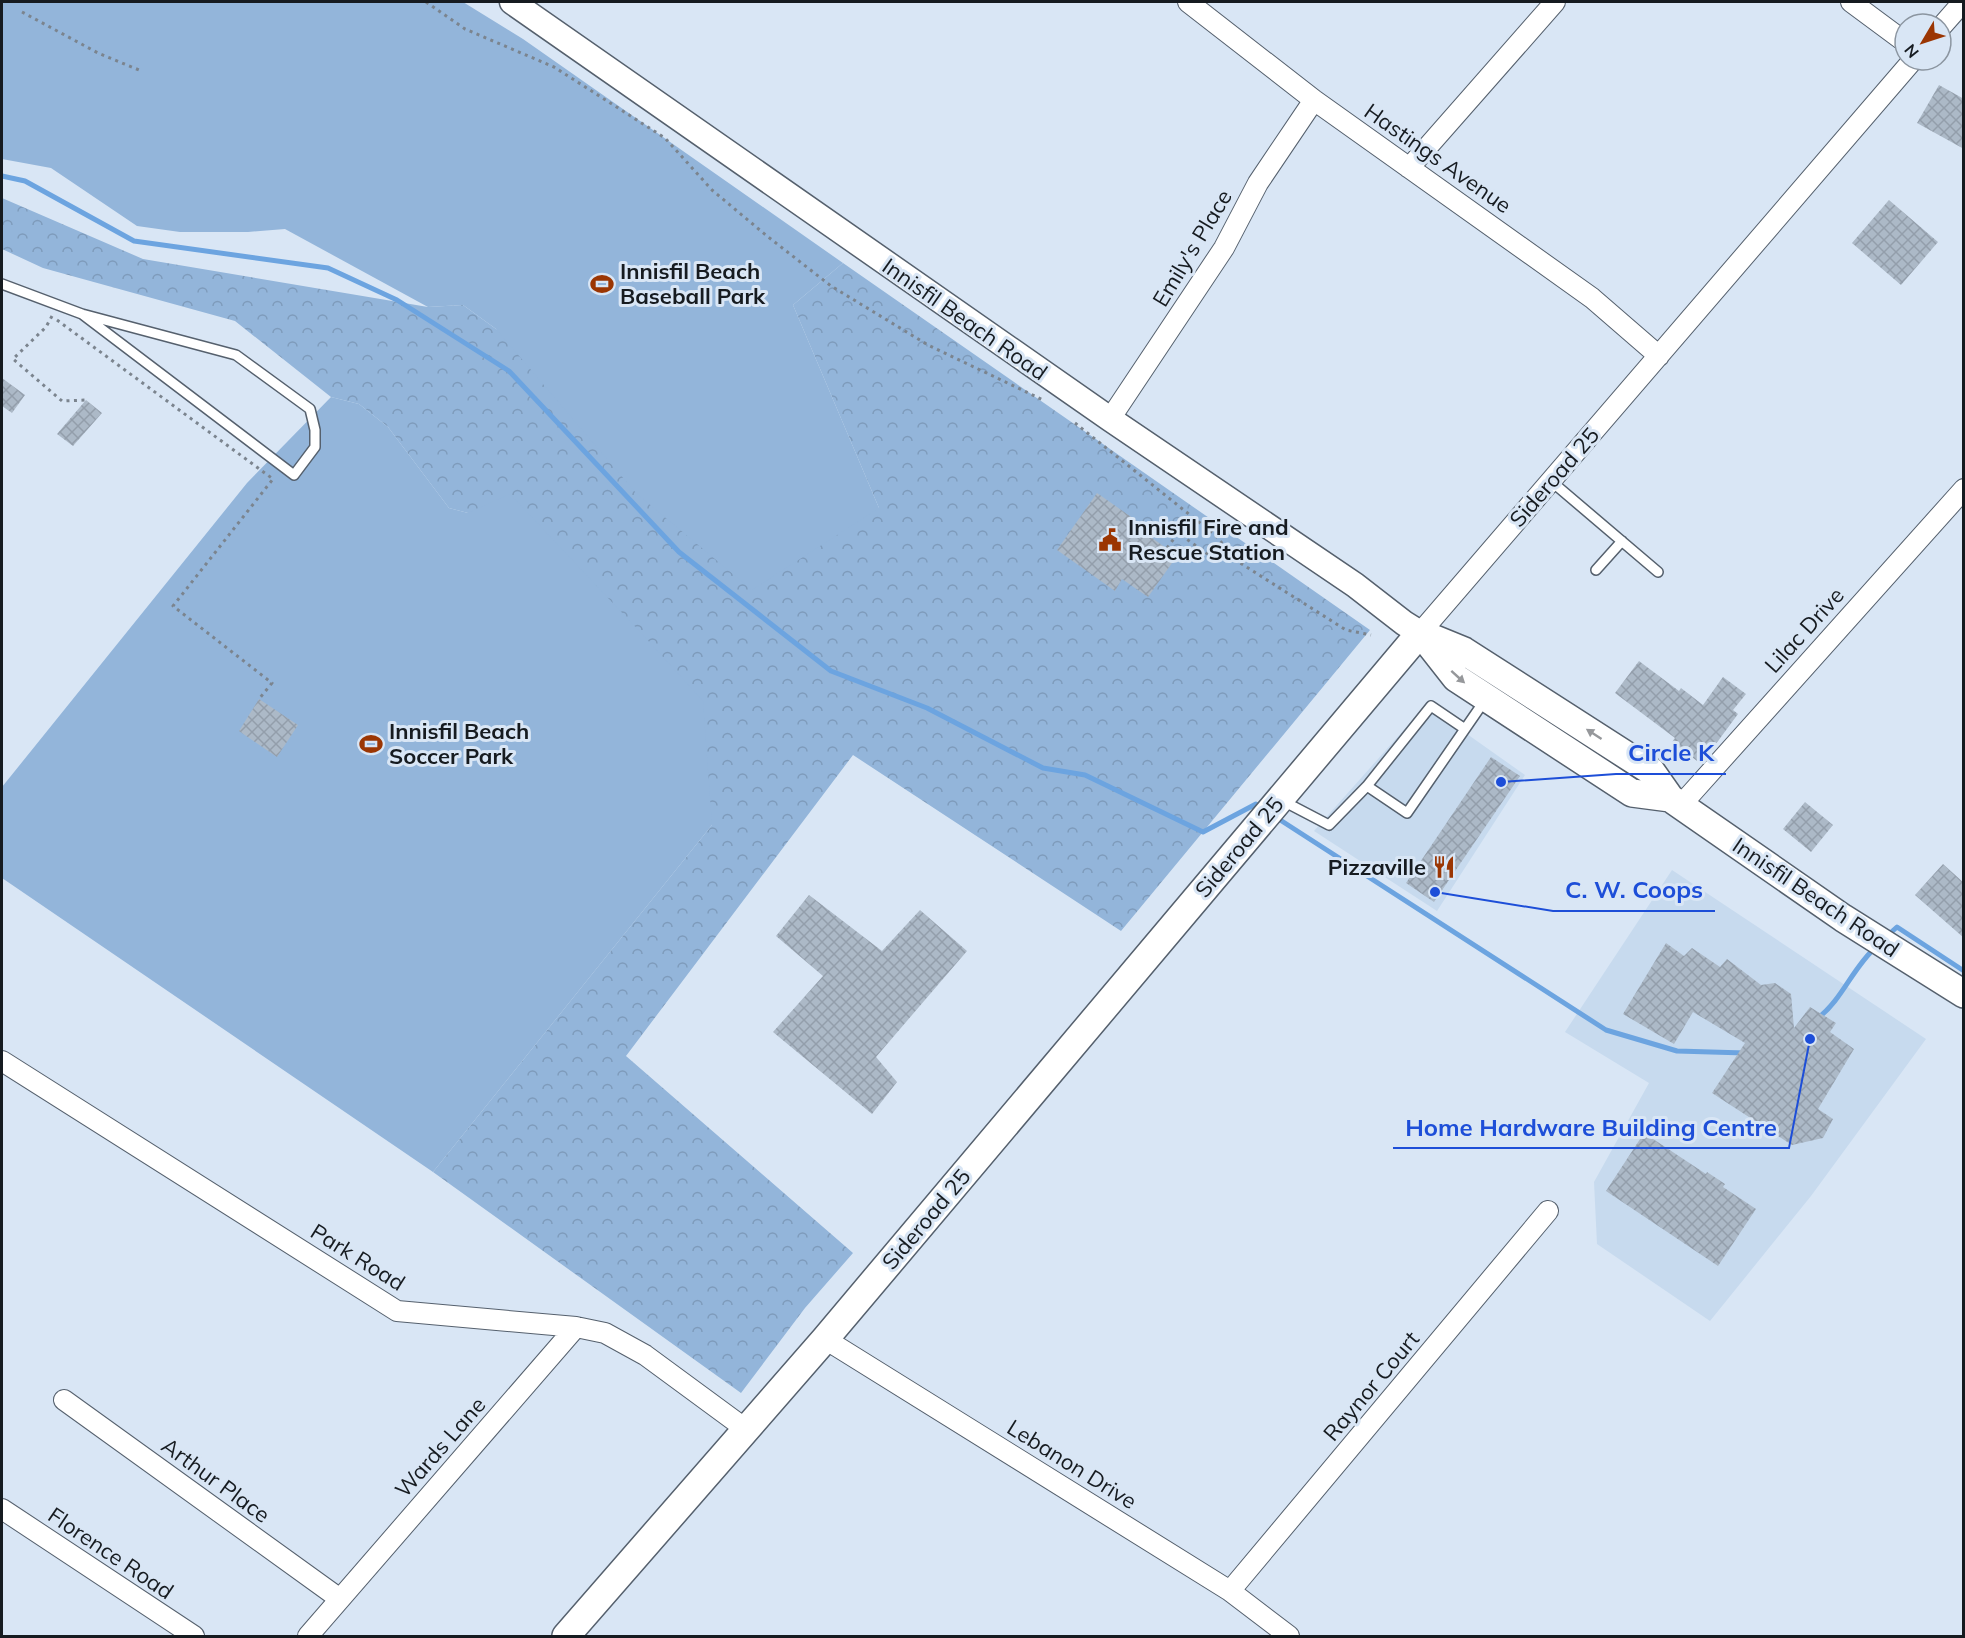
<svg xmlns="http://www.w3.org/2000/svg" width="1965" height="1638" font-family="Mulish,sans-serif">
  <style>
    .built { fill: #c7daee }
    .forest { fill: url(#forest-crowns) }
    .garden { fill: #93b5da }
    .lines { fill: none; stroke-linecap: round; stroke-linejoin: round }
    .stream { stroke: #6ca4e0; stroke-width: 5 }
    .building { fill: url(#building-cross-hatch) }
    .service-casing { stroke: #55606d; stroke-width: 12 }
    .minor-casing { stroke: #55606d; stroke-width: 22 }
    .tertiary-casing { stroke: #55606d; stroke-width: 27 }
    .secondary-casing { stroke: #55606d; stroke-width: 30 }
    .path { stroke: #7b848e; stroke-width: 3; stroke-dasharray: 3 4.5; stroke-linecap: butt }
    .service { stroke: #fff; stroke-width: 9 }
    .minor { stroke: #fff; stroke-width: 20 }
    .tertiary { stroke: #fff; stroke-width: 24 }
    .secondary { stroke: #fff; stroke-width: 27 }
    .oneway { fill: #96989b }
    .labels { text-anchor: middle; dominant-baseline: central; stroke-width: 6; stroke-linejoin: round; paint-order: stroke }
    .street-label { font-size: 22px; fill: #161b20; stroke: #d9e6f5 }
    .poi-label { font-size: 22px; font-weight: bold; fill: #161b20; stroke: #d9e6f5; text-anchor: start }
    .leader { fill: none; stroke: #1d4ed8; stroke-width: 2 }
    .callout-dot { fill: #1d4ed8; stroke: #d9e6f5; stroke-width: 2 }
    .callout-label { font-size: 24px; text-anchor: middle; font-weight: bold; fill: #1d4ed8; stroke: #d9e6f5; stroke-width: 6; stroke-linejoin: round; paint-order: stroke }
  </style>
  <defs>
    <pattern id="forest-crowns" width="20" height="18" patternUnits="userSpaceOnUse" patternTransform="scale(1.5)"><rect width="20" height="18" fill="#93b5da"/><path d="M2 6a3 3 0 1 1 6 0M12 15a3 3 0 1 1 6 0" fill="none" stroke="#7e9bbb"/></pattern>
    <pattern id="building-cross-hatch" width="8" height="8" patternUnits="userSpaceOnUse" patternTransform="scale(1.5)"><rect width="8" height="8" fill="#acb9c7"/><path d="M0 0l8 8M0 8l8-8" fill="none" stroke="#939eab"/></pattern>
  </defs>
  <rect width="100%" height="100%" fill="#d9e6f5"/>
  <path class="built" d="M1426 705 1525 775 1437 911 1314 831Z
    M1672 870 1926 1039 1811 1196 1710 1321 1597 1244 1594 1182 1649 1083 1565 1032Z"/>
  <path class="forest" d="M2 198 143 259 428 307 463 305 496 329 879 508 793 305 843 263 1370 630 1121 931 853 755 626 1056 853 1253 805 1308 741 1393 433 1172 712 825 468 513 449 508 388 427 359 404 331 397 235 321 43 268 2 249Z"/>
  <path class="garden" d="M2 2H463L523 39 843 263 793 305 879 508 752 590 636 493 496 329 463 305 428 307 285 229 248 232H180L137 226 51 168 2 159Z
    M331 397 359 404 388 427 449 508 468 513 510 494 642 634 703 701 712 825 433 1172 2 878V787L247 483Z"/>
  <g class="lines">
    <path class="stream" d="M2 176 25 181 134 241 328 268 397 300 509 371 679 552 831 671 927 708 1043 768 1085 775 1203 832 1256 804 1262 808
      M1274 816 1606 1030 1677 1051 1745 1053
      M1887 936 1897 927 1964 971
      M1818 1018C1842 1000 1853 967 1876 947"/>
  </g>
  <path class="building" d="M1939 85 1964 99V149L1917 123Z
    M1889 200 1938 242 1901 285 1852 243Z
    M2 378 25 395 12 413 2 406Z
    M86 400 102 413 73 446 57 434Z
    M1097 493 1147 528 1144 532 1177 556 1148 597 1122 579 1115 591 1057 550Z
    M1639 661 1679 691 1681 688 1703 705 1723 677 1746 694 1733 710 1738 714 1701 764 1672 742 1675 738 1615 693Z
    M259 699 298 725 277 757 239 731Z
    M1491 757 1520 776 1434 902 1406 883Z
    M1805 802 1833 825 1811 852 1783 829Z
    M1943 864 1964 883V938L1915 895Z
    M809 895 882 951 920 910 967 951 876 1057 897 1082 872 1114 773 1032 823 976 776 936Z
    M1666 943 1684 956 1692 948 1720 967 1727 959 1761 985 1775 983 1791 994 1794 1028 1810 1007 1836 1023 1830 1032 1854 1049 1818 1109 1833 1119 1823 1138 1792 1145 1712 1093 1745 1043 1693 1012 1674 1044 1623 1014Z
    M1644 1133 1706 1174 1707 1172 1725 1184 1723 1187 1756 1209 1718 1266 1606 1191Z"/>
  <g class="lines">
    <g class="service-casing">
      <path id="service" d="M2 284 82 314 294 475 315 447V430L310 409 236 355 82 314
        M1551 481 1658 572
        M1596 570 1622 541
        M1367 786 1431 706 1465 729
        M1283 801 1329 825 1367 786 1407 813 1485 700"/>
    </g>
    <g class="minor-casing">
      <path id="minor" d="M1188 2 1314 100 1592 298 1659 356
        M1851 2 1905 42
        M1941 27 1963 2
        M1409 168 1555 2
        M1110 419 1224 248 1258 183 1314 100
        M1420 633 1913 60
        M1681 805 1964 489
        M2 1061 397 1311 576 1327 605 1333 645 1355 747 1430
        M825 1339 1230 1591 1289 1636
        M64 1400 340 1599
        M2 1509 194 1636
        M1230 1591 1548 1211
        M308 1636 576 1327"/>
    </g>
    <g class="tertiary-casing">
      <path id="tertiary" d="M512 2 1110 419 1355 585 1404 623 1420 633"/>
    </g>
    <g class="secondary-casing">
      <path id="secondary" d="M1420 633 1464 651 1651 771 1670 798 1843 918 1964 994
        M1423 636 1456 678 1632 793 1670 798
        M566 1636 825 1339 1420 633"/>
    </g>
    <path class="path" d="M426 2 465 29 554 67 665 138 712 190 767 236 831 286 928 345 1045 401
      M22 12 98 53 139 70
      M52 316 46 327 13 359 62 401 86 400
      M57 320 273 479 173 606 272 683 259 699
      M1075 423 1215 535 1237 561 1346 630 1371 635
      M1167 548 1178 533 1216 560"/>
    <use href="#service" class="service"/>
    <use href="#minor" class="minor"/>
    <use href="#tertiary" class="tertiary"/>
    <use href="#secondary" class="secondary"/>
  </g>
  <defs><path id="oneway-solid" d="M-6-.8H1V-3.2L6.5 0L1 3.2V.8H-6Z" transform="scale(1.5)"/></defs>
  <g class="oneway">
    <use href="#oneway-solid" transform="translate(1458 677) rotate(42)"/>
    <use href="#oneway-solid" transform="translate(1594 734) rotate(-147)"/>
  </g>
  <defs>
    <g id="stadium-bare" transform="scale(1.8)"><path d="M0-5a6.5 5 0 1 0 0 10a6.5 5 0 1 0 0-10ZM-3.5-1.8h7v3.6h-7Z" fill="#9b3603" stroke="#d9e6f5" stroke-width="2.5" paint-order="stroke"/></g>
    <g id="civic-bare" transform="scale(1.8)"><path d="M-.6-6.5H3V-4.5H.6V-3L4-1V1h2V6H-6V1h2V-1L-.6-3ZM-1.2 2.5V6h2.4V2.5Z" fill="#9b3603" stroke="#d9e6f5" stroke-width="2.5" paint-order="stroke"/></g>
    <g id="restaurant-bare" transform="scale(1.8)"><path d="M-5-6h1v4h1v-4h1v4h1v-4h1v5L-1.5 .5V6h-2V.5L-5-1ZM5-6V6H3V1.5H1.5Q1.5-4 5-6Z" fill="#9b3603" stroke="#d9e6f5" stroke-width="2.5" paint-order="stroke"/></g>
  </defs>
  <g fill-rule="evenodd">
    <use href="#stadium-bare" x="602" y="284"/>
    <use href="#civic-bare" x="1110" y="540"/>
    <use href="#stadium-bare" x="371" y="744"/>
    <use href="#restaurant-bare" x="1444" y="867"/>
  </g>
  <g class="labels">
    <g class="street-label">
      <text transform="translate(1438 158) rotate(35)">Hastings Avenue</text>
      <text transform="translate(1192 248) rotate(-59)">Emily's Place</text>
      <text transform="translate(965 319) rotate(35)">Innisfil Beach Road</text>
      <text transform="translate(1554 477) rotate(-49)">Sideroad 25</text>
      <text transform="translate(1804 630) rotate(-48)">Lilac Drive</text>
      <text transform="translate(1239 847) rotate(-50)">Sideroad 25</text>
      <text transform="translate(1816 897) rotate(34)">Innisfil Beach Road</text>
      <text transform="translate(926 1219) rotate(-50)">Sideroad 25</text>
      <text transform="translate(358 1257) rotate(32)">Park Road</text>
      <text transform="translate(1371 1386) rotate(-50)">Raynor Court</text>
      <text transform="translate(440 1447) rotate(-49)">Wards Lane</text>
      <text transform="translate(1072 1464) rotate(32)">Lebanon Drive</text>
      <text transform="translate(216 1480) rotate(36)">Arthur Place</text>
      <text transform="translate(111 1553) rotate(34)">Florence Road</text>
    </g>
    <g class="poi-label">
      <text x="620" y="271">Innisfil Beach<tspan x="620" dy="25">Baseball Park</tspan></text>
      <text x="1128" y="527">Innisfil Fire and<tspan x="1128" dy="25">Rescue Station</tspan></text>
      <text x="389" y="731">Innisfil Beach<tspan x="389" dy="25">Soccer Park</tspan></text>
      <text x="1426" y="867" text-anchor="end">Pizzaville</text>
    </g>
  </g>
  <path class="leader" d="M1501 782L1616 774H1726M1435 892L1553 911H1715M1810 1039L1789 1148H1393"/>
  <g class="callout-dot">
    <circle cx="1501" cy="782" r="6"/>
    <circle cx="1435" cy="892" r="6"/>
    <circle cx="1810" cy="1039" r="6"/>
  </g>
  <g class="callout-label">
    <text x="1671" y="761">Circle K</text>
    <text x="1634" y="898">C. W. Coops</text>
    <text x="1591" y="1136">Home Hardware Building Centre</text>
  </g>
  <rect width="1965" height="1638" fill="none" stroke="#161b20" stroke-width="6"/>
  <g transform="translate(1923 42) rotate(231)"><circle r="28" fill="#d9e6f5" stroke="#8b95a0" stroke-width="1.5"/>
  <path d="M0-4.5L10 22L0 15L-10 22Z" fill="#9b3603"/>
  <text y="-9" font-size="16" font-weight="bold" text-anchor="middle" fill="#161b20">N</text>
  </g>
</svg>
